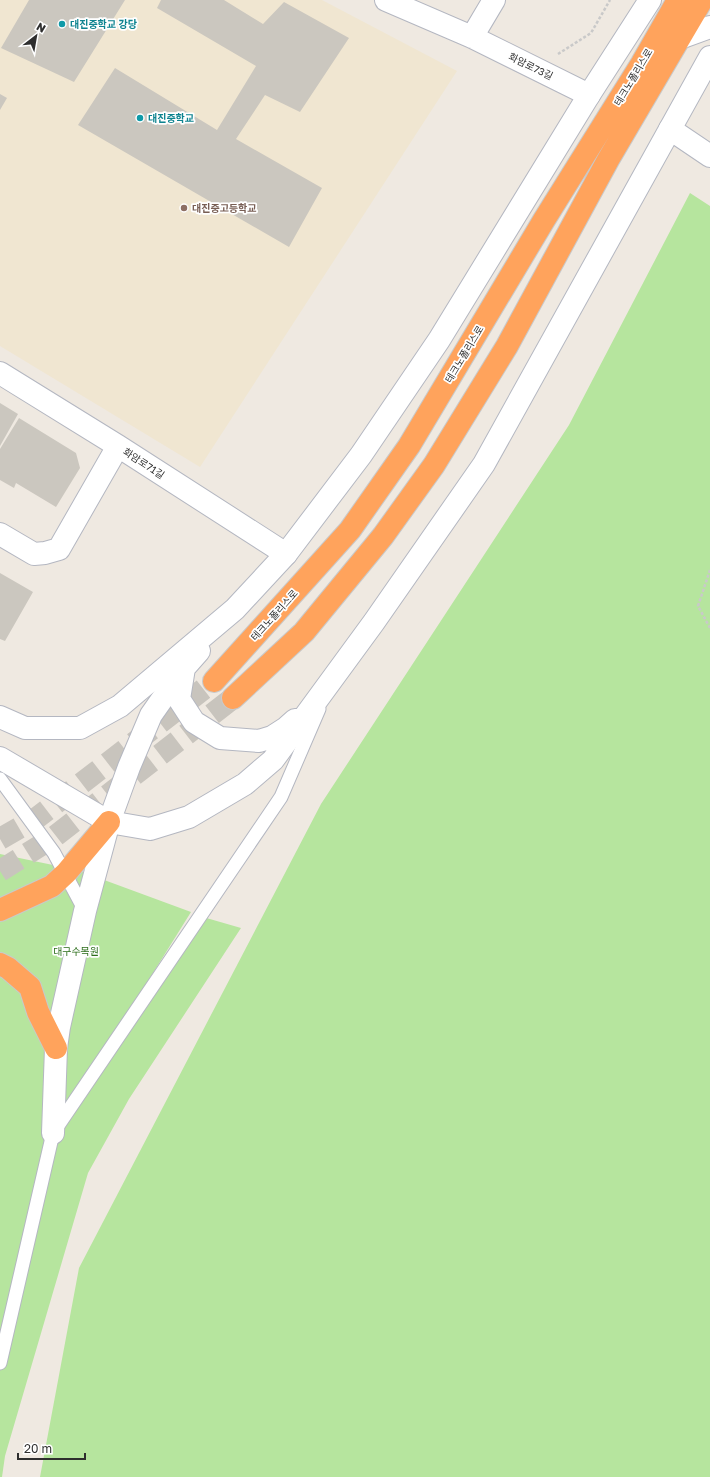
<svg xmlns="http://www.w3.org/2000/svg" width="710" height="1477" font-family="'Golos Text','Noto Sans KR',sans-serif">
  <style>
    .education { fill: #f0e6d1 }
    .green { fill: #b6e59e }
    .building { fill: #cbc7bf }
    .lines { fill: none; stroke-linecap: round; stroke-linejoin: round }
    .highway-tunnel { stroke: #c8c4bd; stroke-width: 22; stroke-dasharray: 22 11; stroke-linecap: butt }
    .lane-casing { stroke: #b4b7c1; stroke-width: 15 }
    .street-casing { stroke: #b4b7c1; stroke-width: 24 }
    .secondary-casing { stroke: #b4b7c1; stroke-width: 24 }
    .highway-casing { stroke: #c9c9c9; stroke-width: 24 }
    .path { stroke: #c9c9c9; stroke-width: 2.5; stroke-dasharray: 3 2; stroke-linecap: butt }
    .lane { stroke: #fff; stroke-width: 13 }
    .street { stroke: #fff; stroke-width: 22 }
    .secondary { stroke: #fff; stroke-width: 22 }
    .highway { stroke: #ffa35c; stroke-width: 22 }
    .culture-dot { fill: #0f9aa8; stroke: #fff; stroke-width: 1.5 }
    .education-dot { fill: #8d6e63; stroke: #fff; stroke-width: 1.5 }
    .labels { text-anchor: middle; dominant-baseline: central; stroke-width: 3.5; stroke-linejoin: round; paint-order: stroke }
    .culture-label { font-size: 10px; font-weight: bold; fill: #0d838f; stroke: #fff; text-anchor: start }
    .street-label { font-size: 10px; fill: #2e2e2e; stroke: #fff }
    .education-label { font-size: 10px; font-weight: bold; fill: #785e54; stroke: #fff; text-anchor: start }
    .park-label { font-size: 10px; fill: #2c6e1b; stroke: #fff }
  </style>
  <rect width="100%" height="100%" fill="#efe9e1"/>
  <path class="education" d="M0 0H322L457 71 200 467 0 346Z"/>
  <path class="green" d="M690 193 710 206V1477H40L79 1268 321 804 569 425Z
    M0 854 77 870 191 912 67 1111 196 915 241 928 129 1099 88 1173 5 1456 2 1477H0Z"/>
  <path class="building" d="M29 0H125L74 82 1 48Z
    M161 0H224L263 24 284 2 349 38 300 112 265 95 236 139 322 188 289 247 78 125 115 68 217 130 256 66 157 8Z
    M0 94 7 98 0 110Z
    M0 403 18 414 0 446Z
    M19 418 76 453 80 468 56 507 16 483 14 488 0 480V449Z
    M0 573 33 592 5 641 0 639Z"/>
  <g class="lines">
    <path class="highway-tunnel" d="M0 839 38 817 214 681
      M0 871 54 837 233 698"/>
    <g class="lane-casing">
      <path id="lane" d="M0 779 54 853 85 911
        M0 1363 53 1133 281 797 319 709"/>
    </g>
    <g class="street-casing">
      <path id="street" d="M386 0 472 37 589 95
        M472 37 494 0
        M670 129 710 156
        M0 373 118 446 286 554
        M0 534 34 554 45 553 59 549 118 446
        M53 1133 56 1048 59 1027 85 911 109 822 129 767 151 715 184 668"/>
    </g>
    <g class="secondary-casing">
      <path id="secondary" d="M680 38 710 27
        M199 651 184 668 179 699 194 722 220 738 259 741 272 737 286 728 295 720
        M0 717 25 728H80L120 706 235 609 286 554 361 455 439 340 589 95 650 0
        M0 758 109 822 150 829 189 817 245 784 273 760 374 622 484 464 710 57"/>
    </g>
    <g class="highway-casing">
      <path id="highway" d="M214 681 350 530 409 446 544 220 642 63 678 0
        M233 698 304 632 383 536 434 465 507 346 608 160 702 0
        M0 910 52 886 66 873 109 822
        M0 964 8 968 30 987 38 1012 56 1048"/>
    </g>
    <path class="path" d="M558 54 591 33 610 0
      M710 570 698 606 710 628"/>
    <use href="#lane" class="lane"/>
    <use href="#street" class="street"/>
    <use href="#secondary" class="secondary"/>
    <use href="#highway" class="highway"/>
  </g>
  <g class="culture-dot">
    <circle cx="62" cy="24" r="4"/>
    <circle cx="140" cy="118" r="4"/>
  </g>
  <circle class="education-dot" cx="184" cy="208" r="4"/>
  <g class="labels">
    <g class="culture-label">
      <text x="70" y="24">대진중학교 강당</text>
      <text x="148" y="118">대진중학교</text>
    </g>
    <g class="street-label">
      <text transform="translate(531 66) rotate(26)">화암로73길</text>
      <text transform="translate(633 77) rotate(-59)">테크노폴리스로</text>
      <text transform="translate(464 354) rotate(-59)">테크노폴리스로</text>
      <text transform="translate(144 463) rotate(33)">화암로71길</text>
      <text transform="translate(274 615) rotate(-48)">테크노폴리스로</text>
    </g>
    <g class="education-label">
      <text x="192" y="208">대진중고등학교</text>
    </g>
    <g class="park-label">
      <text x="76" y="951">대구수목원</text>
    </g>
  </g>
  <g transform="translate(36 36) rotate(31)" stroke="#ffffff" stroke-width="3" paint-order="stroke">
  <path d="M0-3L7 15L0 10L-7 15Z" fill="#2e2e2e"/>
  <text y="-6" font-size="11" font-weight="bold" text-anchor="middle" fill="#2e2e2e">N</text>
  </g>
  <path d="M18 1453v6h67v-6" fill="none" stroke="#2e2e2e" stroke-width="2"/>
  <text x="24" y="1453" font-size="12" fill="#2e2e2e" stroke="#ffffff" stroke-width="3" paint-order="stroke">20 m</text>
</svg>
